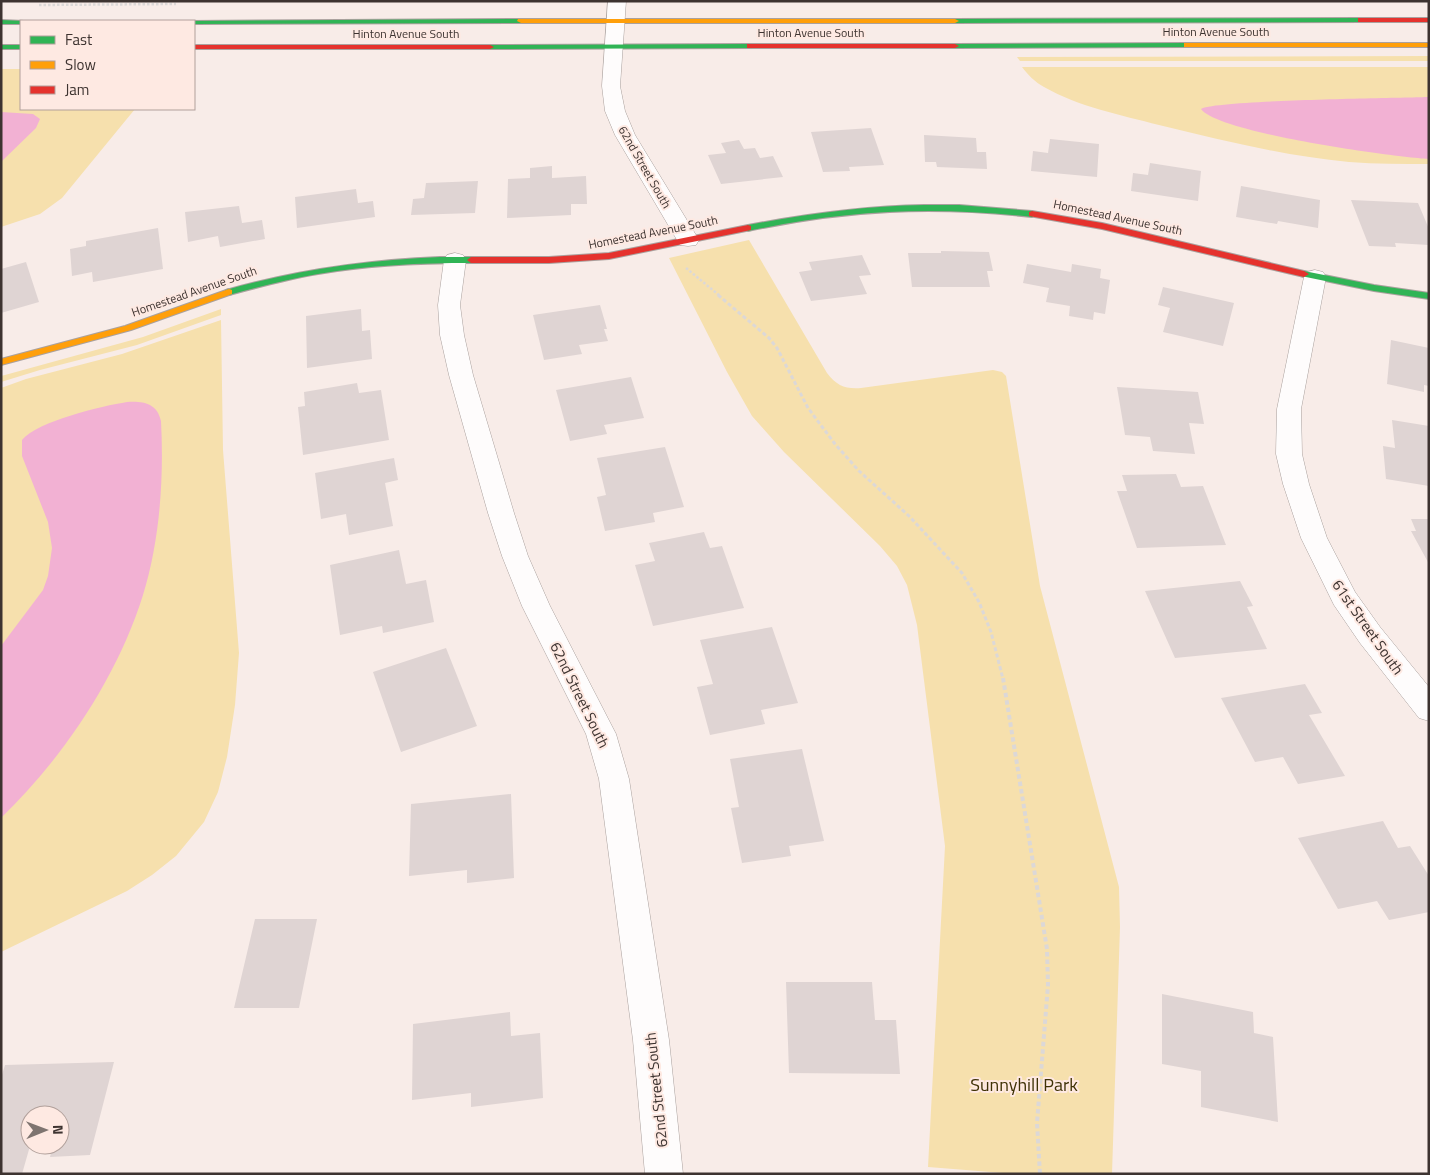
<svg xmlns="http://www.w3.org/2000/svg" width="1430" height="1175" font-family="'Titillium Web',sans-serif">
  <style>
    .green { fill: #f6e0ad }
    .water { fill: #f2b1d3 }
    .building { fill: #dfd4d3 }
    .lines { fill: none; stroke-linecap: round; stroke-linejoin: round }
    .street-casing { stroke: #aaa19e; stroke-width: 1 }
    .fast-casing { stroke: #aaa19e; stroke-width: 2 }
    .slow-casing { stroke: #aaa19e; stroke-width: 2 }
    .jam-casing { stroke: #aaa19e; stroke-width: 2 }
    .path-far2 { stroke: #dcd8d7; stroke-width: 2.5; stroke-dasharray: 2.5 2; stroke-linecap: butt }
    .path-far1 { stroke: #dcd8d7; stroke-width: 3; stroke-dasharray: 4 2.5; stroke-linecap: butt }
    .path { stroke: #dcd8d7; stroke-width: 4; stroke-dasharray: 4.5 3; stroke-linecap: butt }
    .street { fill: #fefcfc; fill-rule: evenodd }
    .fast { fill: #30b455; fill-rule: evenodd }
    .slow { fill: #ff9f0a; fill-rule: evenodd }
    .jam { fill: #e5322d; fill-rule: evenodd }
    .labels { text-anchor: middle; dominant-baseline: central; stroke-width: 4; stroke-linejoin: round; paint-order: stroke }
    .far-street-label { font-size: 12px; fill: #3d3330; stroke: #fee9e2 }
    .street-label { font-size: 15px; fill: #3d3330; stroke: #fee9e2 }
    .near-park-label { font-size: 18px; fill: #3e3105; stroke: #fee9e2 }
  </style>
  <rect width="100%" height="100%" fill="#f8ece8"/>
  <path class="green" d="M1429 56V61H1020L1017 57Z
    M1022 67H1429V164C1402 164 1376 164 1349 162 1285 156 1221 140 1159 125 1121 115 1079 107 1044 87 1035 82 1028 75 1022 67Z
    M1 69H21V109H135L62 198 40 214 1 227Z
    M749 240 827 373C837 386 845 389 861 388L993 370 1002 372 1006 376 1040 586 1119 887 1120 927 1112 1174H1016L928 1167 945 846 917 625 907 585 897 566 880 546 784 452 752 416 727 372 669 258Z
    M221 309V315L137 345 40 370 1 382V376L5 375 143 337Z
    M221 320 223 450 239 653 235 705 227 757 218 792 204 822 176 856 152 875 127 891 1 952V388L26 379 122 354Z"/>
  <path class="water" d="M1429 97V159C1394 157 1218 133 1201 109 1212 100 1400 98 1429 97Z
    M1 112 33 114 40 119 36 128 1 162Z
    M127 402C143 401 157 403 161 421 164 478 160 540 143 595 117 678 63 758 1 818V646L43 590 48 576 52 548 48 522 22 456V440C38 421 102 406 127 402Z"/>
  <path class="building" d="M871 128 884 165 849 167 850 171 823 172 811 132Z
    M924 135 976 138 977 152H986L987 169 937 167 936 162H925Z
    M1050 139 1099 144 1097 177 1031 171 1033 151 1048 153Z
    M739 140 744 149 755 148 760 158 773 156 783 177 721 184 708 155 726 153 721 143Z
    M1150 163 1201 171 1198 201 1131 191 1133 173 1148 175Z
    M552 166V178L586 176 587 204H571V215L507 218 508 179 530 178V168Z
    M478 181 475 213 411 215 413 199 424 198 426 183Z
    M1241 186 1320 200 1318 228 1278 221 1277 224 1236 217Z
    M356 189 358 203 373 201 375 217 297 228 295 197Z
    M1351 200 1418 203 1429 229V245L1395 243 1396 247 1369 246Z
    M239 206 242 223 262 220 265 239 220 247 218 236 188 242 185 212Z
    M158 228 163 269 93 282 92 272 72 276 70 249 86 246V241Z
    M941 251 989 252 993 271H987L990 287H912L908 253H941Z
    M862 255 871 275 859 276 867 294 811 301 799 272 812 270 809 262Z
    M26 262 39 302 1 313V269Z
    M1027 264 1071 272 1072 264 1101 269 1100 278 1110 280 1105 314 1094 312 1093 320 1069 316 1070 306 1046 302 1049 288 1023 283Z
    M1163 287 1234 303 1223 346 1163 332 1170 308 1158 305Z
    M600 305 607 329H604L608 341 579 345 582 354 544 360 533 315Z
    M361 309 362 331 370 330 372 359 307 368 306 316Z
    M1391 340 1429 348V386L1424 385V392L1387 384Z
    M631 377 644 418 604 425 607 434 570 441 556 390Z
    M357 383 359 393 381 390 389 440 303 455 298 407 305 406 304 392Z
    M1117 387 1198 392 1204 424 1189 423 1195 454 1153 451 1150 437 1125 435Z
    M1392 420 1429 426V486L1386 479 1383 446 1395 448Z
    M665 447 684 507 653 513 655 522 605 531 597 497 606 495 597 458Z
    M394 458 398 480 385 483 393 526 349 535 346 514 321 519 315 473Z
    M1176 474 1181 487 1203 486 1226 545 1137 548 1117 491H1127L1122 475Z
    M1411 519H1429V564L1411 531H1416Z
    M704 532 710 548 722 546 744 608 653 626 635 565 655 561 649 543Z
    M399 550 406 584 426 580 434 622 383 633 382 626 340 635 330 565Z
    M1240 581 1253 606 1247 607 1267 649 1175 658 1145 591Z
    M772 627 798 703 761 710 765 724 710 735 697 687 713 684 700 640Z
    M446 648 477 726 401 752 373 672Z
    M1305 684 1322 713 1309 715 1345 776 1298 784 1283 757 1255 762 1221 698Z
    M802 749 824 841 789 846 791 856 742 863 731 808 739 807 730 759Z
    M511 794 514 878 467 883V870L409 876 411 804Z
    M1383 821 1398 848 1410 846 1429 876V912L1389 920 1377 901 1338 909 1298 838Z
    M255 919H317L299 1008H234Z
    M786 982H872L875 1020H896L900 1074 789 1073Z
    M1162 994 1253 1012 1254 1033 1273 1037 1278 1122 1201 1107V1071L1162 1064Z
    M510 1012 511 1036 540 1033 543 1098 471 1107V1093L412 1100 413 1024Z
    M114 1062 90 1155 50 1157 53 1145H60V1115H30V1146L22 1174H1V1078L5 1065Z"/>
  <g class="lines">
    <g class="street-casing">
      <path id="street" d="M608 1H626L620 86 625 111 635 135 699 240 696 245 688 246 680 245 677 240 615 135 605 111 602 86Z
        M455 253 463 255 466 260 460 305 464 335 473 375 514 513 528 556 550 606 616 734 629 779 669 1040 683 1174H645L633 1040 599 779 586 734 522 606 502 556 488 513 449 375 440 335 438 305 444 260 447 255Z
        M1315 270 1323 272 1326 277 1301 409 1302 454 1309 484 1327 538 1355 592 1380 627 1429 687V721L1419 718 1360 643 1334 605 1301 538 1283 484 1276 454 1277 409 1304 277 1307 272Z"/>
    </g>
    <g class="fast-casing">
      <path id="fast" d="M1361 18H1364V22L955 23 951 21 955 19Z
        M521 19 525 21 524 23 194 24V21H191Z
        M1 20 24 21H21V24H1Z
        M1187 43H1190V47L955 48 951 46 955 44Z
        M750 44H753V48L490 49 486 47 490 45Z
        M1 45H21V49H1Z
        M924 205H959L1032 211 1036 214 1032 217C931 206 848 210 748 231L744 228 748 225C806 214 864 206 924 205Z
        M440 257H471L475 260 471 263C420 263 369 265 318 274 288 279 259 287 229 295L224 292 226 290C296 270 367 260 440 257Z
        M1304 271 1374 285 1429 293V299L1374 291 1301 276V272Z"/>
    </g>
    <g class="slow-casing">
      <path id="slow" d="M518 19H955L959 21 955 23H521L517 21Z
        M1184 43H1429V47H1184Z
        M229 289 232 290V294L131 330 1 365V359L125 326Z"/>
    </g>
    <g class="jam-casing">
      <path id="jam" d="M1358 18H1429V22H1358Z
        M747 44H955L959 46 955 48H747Z
        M194 45H490L494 47 490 49H194Z
        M1032 211 1102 223 1304 271 1309 274 1304 277 1102 229 1029 216V212Z
        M748 225 751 226V230L609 259 549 263H471L467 260 471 257H549L609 253Z"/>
    </g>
    <path class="path-far2" d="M39 5 176 4
      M686 268 720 296"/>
    <path class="path-far1" d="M718 295 769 338 777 348 808 408 835 444 859 471 909 516 962 573 979 602 991 632 1003 679"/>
    <path class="path" d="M1003 678 1047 949 1048 985 1037 1123 1040 1174"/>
    <use href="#street" class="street"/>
    <use href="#fast" class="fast"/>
    <use href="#slow" class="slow"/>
    <use href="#jam" class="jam"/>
  </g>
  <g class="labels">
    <g class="far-street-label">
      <text x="1216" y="31">Hinton Avenue South</text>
      <text x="811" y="32">Hinton Avenue South</text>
      <text x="406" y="33">Hinton Avenue South</text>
      <text transform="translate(645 167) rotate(60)">62nd Street South</text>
      <text transform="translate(1118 217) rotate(12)">Homestead Avenue South</text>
      <text transform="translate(653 232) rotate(-11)">Homestead Avenue South</text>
      <text transform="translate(194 291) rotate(-19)">Homestead Avenue South</text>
    </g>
    <g class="street-label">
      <text transform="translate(1368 627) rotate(55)">61st Street South</text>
      <text transform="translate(580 695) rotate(64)">62nd Street South</text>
      <text transform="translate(656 1090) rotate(-96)">62nd Street South</text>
    </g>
    <g class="near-park-label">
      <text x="1024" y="1084">Sunnyhill Park</text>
    </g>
  </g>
  <rect width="1430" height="1175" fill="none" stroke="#3d3330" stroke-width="5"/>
  <rect x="20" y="20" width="175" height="90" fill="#fee9e2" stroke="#b1a09b"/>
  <rect x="30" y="36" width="25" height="8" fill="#30b455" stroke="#b1a09b"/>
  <text x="65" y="45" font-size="15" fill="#3d3330">Fast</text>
  <rect x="30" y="61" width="25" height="8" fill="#ff9f0a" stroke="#b1a09b"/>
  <text x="65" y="70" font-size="15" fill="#3d3330">Slow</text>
  <rect x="30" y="86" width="25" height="8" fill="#e5322d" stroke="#b1a09b"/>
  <text x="65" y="95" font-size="15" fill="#3d3330">Jam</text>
  <g transform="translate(45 1130) rotate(89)"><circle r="24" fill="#fee9e2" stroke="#b1a09b"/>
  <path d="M0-4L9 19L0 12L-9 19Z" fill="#7e7470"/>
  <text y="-8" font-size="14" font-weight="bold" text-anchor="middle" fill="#3d3330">N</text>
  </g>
</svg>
